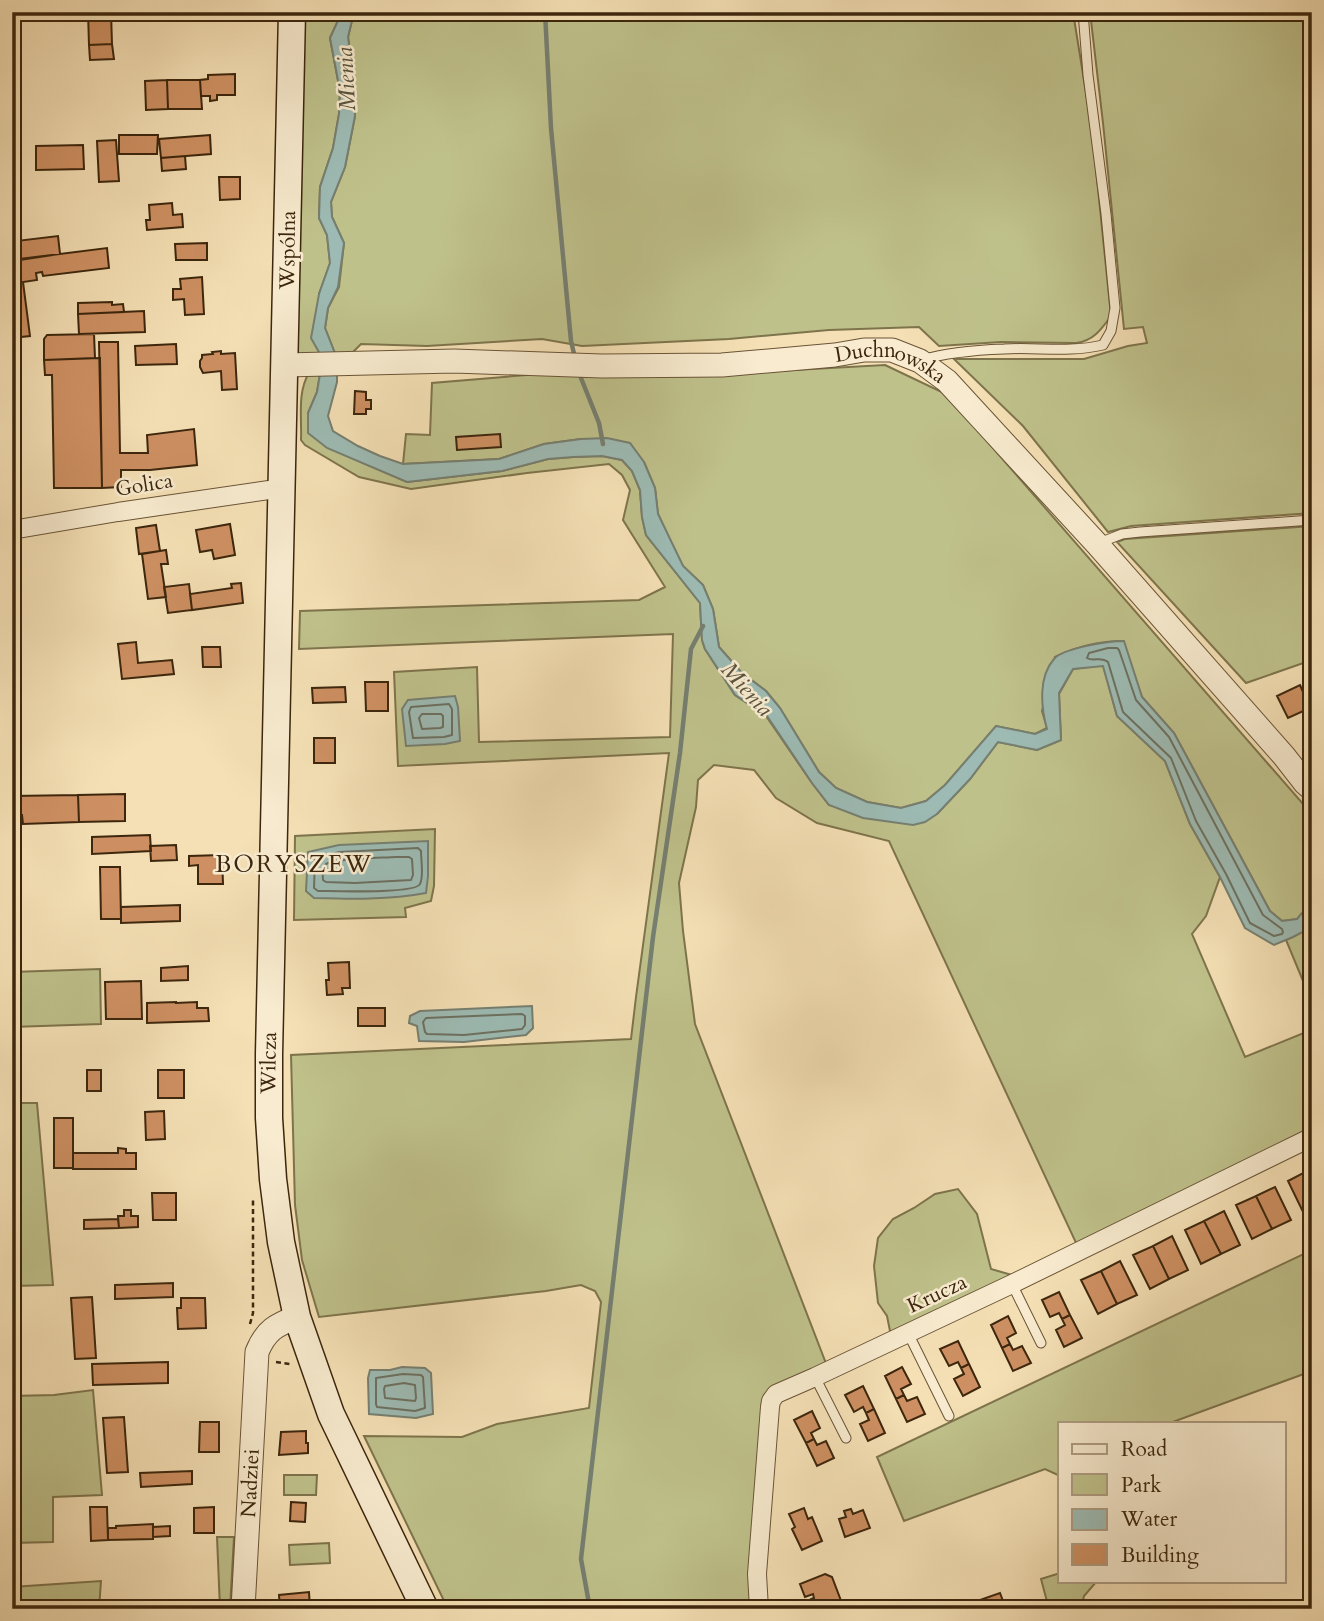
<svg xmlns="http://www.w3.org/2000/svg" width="1324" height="1621" font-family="Cardo,serif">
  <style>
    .green { fill: #bfc18b; stroke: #7e744c; stroke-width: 2 }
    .water { fill: #9dbbb4; stroke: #767f71; stroke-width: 2 }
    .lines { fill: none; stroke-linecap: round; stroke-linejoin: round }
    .shore { stroke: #6c7060; stroke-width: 2 }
    .stream { stroke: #767f71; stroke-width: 4.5 }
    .building { fill: #ce9062; stroke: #3c260d; stroke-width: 2 }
    .service-casing { stroke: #6a5437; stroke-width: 11 }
    .minor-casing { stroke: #6a5437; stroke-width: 20 }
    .tertiary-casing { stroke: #6a5437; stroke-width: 25 }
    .secondary-casing { stroke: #3c260d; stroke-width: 29 }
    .path { stroke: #3c260d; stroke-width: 2.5; stroke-dasharray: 5 3.5; stroke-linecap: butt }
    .service { stroke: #f8ebcf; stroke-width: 9 }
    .minor { stroke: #f8ebcf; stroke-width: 18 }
    .tertiary { stroke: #f8ebcf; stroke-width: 23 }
    .secondary { stroke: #f8ebcf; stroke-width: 26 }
    .labels { text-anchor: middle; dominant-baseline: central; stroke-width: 5; stroke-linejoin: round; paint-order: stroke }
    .street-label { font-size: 21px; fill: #3c260d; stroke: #f8ebcf }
    .water-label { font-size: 23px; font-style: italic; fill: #59533f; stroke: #f8ebcf }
    .quarter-label { font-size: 24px; letter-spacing: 2px; fill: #3c260d; stroke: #f8ebcf }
  </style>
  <rect width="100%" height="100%" fill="#f5e0b5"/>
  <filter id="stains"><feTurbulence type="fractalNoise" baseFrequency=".00286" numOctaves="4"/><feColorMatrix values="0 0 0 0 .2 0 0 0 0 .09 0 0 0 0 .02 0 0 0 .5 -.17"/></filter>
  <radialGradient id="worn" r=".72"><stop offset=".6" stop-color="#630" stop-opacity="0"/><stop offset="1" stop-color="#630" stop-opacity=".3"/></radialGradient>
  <path class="green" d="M301 12H342L330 38 340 91 339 114 333 148 320 187 319 218 327 235 330 263 319 294 320 354H296Z
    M354 12H1073L1092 130 1111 316C1101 330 1093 341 1076 343L1001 342 939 346 919 327 829 330 729 339 582 346 542 339 427 346 361 344 350 355 336 356 325 328 328 308 339 287 344 243 332 217 331 202 345 167 355 116 353 73 348 37Z
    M1090 12H1312V513L1131 526 1108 532 1023 426 954 359H1084L1128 346 1147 343 1143 327 1124 329 1103 123Z
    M885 365 946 394 1303 804 1312 808V901L1298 919 1282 921 1270 911 1174 733 1142 697 1123 641C1100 641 1076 647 1055 657L1042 711 1047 728 1035 734 996 726 945 785 926 801 901 808 867 802 836 788 819 772 780 708 766 691 741 672 719 647 713 609 703 585 683 566 671 542 658 514 655 488 644 462 581 439 544 444 499 459 403 464 406 434 430 435 432 383 539 374 701 375Z
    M309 373 320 374 317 392 308 413 345 455 407 482 502 471 548 459 573 457 602 456 622 460 632 471 640 490 642 517 646 535 700 603 702 640 705 649 735 695 766 716 812 783 829 805 937 814 970 779 998 742 1037 750 1061 740 1059 694 1073 669 1103 665 1117 716 1165 761 1190 824 1220 877 1206 916 1192 934 1245 1057 1311 1030 1312 1032V1132L1077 1245 889 841 817 823 776 798 754 770 714 765 698 780 696 807 679 883 683 931 695 1024 827 1366 764 1395 753 1609H448L364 1436 462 1437 497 1424 589 1408 601 1302 595 1291 581 1285 546 1291 319 1317 302 1260 295 1205 291 1055 631 1039 636 997 669 753 398 766 394 672 477 667 479 742 670 737 673 634 299 649 300 611 639 600 665 587 623 520 630 490 622 475 609 464 527 473 411 489 359 477 305 445 301 440C302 419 297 392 309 373Z
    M1312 526V660L1246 683 1117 542 1125 539Z
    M435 829 434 886 431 901 405 908 406 917 294 920 295 836Z
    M1312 927V992L1303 981 1286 940Z
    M100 969 101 1024 12 1027V972Z
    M12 1103H37L53 1285 12 1286Z
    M958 1189 977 1214 991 1269 1012 1275 891 1336 887 1316 878 1303 874 1266 878 1238 893 1219 914 1208 935 1194Z
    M1312 1250V1371L1170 1423H1060V1476L1045 1469 904 1521 877 1457Z
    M93 1390 102 1495 53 1497V1542L12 1543V1396L54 1395Z
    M284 1475H317L316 1495H284Z
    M217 1537H234L230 1609H220Z
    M329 1543 330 1563 290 1565 289 1545Z
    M1060 1573V1581H1097L1084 1596 1081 1609H1049L1041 1579Z
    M101 1581 99 1609H12V1587Z"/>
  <path class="water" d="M342 12H354L348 37 353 73 355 116 345 167 331 202 332 217 344 243 338 287 328 308 325 328 336 356 320 354 311 338 319 294 330 263 327 235 319 218 320 187 333 148 339 114 340 91 330 38Z
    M320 374H337V382L328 416 333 431 358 446 380 456 403 464 499 459 544 444 581 439 607 438 630 443 644 462 655 488 658 514 683 566 703 585 713 609 719 647 741 672 766 691 780 708 819 772 836 788 867 802 901 808 926 801 945 785 996 726 1035 734 1047 729C1041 707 1038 677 1054 659 1063 648 1109 641 1124 641L1142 697 1174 733 1270 911 1282 921 1297 919 1312 901V927L1293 937 1274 945 1245 928 1220 877 1190 824 1165 761 1117 716 1103 666 1073 669 1059 693 1061 740 1037 750 998 742 970 779 937 814 925 822 913 825 863 818 829 805 812 783 767 716 735 695 705 649 702 640 700 603 646 535 642 517 640 490 632 471 622 460 602 456 573 457 548 459 502 471 407 482 327 448 308 433V413L317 392Z
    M455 696 458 707 460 741 445 744 406 746 402 709 408 700Z
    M428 841V876L426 893C389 900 351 899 314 898L306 891 308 852 339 845Z
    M532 1006 533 1028 526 1035 464 1042 419 1041 417 1026 409 1023 410 1016 420 1011Z
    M402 1367 425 1368 431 1373 433 1414 416 1418 369 1414 368 1378 370 1370H390Z"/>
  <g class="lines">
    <path class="shore" d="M1108 648H1117L1119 650 1136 700 1169 737 1263 915 1282 929 1283 932 1282 934 1274 936 1250 923 1226 874 1196 821 1171 758 1123 712 1108 662C1101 656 1093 662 1087 658L1089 653Z
      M449 704 452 709V735L444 737 413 738 409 712 411 707Z
      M422 714H441L443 716V727L440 728 422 729 419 718Z
      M418 848 421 851C421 861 424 876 420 884 416 894 332 891 318 891L314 888 315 860 317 857 340 852Z
      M396 857H409L412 859 413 875 411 880 355 883 326 882 323 880C323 874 321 867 326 864 337 858 382 858 396 857Z
      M522 1014 525 1016V1025L522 1029 464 1035 427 1034 425 1032 423 1022 426 1018Z
      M403 1374 421 1375 423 1377 425 1408 415 1411 377 1407 376 1404V1378Z
      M404 1383 415 1385 416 1398 415 1401 385 1398 384 1389 385 1386Z"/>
    <path class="stream" d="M545 12 551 128 571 341 575 358
      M579 373 599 423 603 444
      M590 1609 581 1559 653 937 680 753 691 649 703 626"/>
  </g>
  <path class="building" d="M88 12H111L112 44 89 45Z
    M112 44 114 59 90 60 89 45Z
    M235 74V95H217V100L210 101V96H201L200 80 208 79V75Z
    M167 80 168 109 146 110 145 81Z
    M167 80H200L202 109H168Z
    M119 135H158L157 154H119Z
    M210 135 211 154 161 158 159 139Z
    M116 140 119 181 99 182 97 141Z
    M83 145 84 169 36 170V146Z
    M185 156 186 169 162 171 161 158Z
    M219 177H240V199L220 200Z
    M172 203 173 215 182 214 183 227 147 230 146 220H150L149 205Z
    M58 236 60 254 19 260 16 241Z
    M207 243V260H176L175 244Z
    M107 248 109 268 43 276 42 272 36 273 37 280 23 282 30 336 12 338V260Z
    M202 277 204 314 185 315 184 299 173 300V289H181L180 279Z
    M112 302V305L123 304 124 312 78 314V303Z
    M144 311 145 332 79 334 78 314Z
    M94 334 95 358 44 360V339L47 335Z
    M99 342H118L120 453H148L147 435 194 429 197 465 150 470H121V487L102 488Z
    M176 344 177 364 136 365 135 346Z
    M221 351V354L235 353 237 389 222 390 221 371 203 373 200 367V361L202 358V355L213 354 212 352Z
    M100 358 102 488H54L52 375H45L44 360Z
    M355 391 366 392V400H371V409H366V414H354Z
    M500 434 501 447 457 450 456 437Z
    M230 524 235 555 214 559 212 550 200 552 196 530Z
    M156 525 160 551 139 554 136 528Z
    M166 550 168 564H161L166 597 148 599 142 554Z
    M241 583 243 603 192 610 190 594 232 588 231 584Z
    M189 584 192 610 168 613 164 587Z
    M136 642 138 663 172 660 174 674 122 679 118 644Z
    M202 647H220L221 667H203Z
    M365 682H388V711H366Z
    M1300 685 1310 708 1288 718 1277 696Z
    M345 687 346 702 313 703 312 688Z
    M314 738H335V763H314Z
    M125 794V821L79 822 78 795Z
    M78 795 79 822 23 824 22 815H12V796Z
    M150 835 151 851 92 854V837Z
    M176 845 177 860 151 861 150 846Z
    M222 855 223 884H198V865L189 866V856Z
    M100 867H120L121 919H101Z
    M180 905V921L121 923V907Z
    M349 962 350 988H342L343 994 327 995 326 980H329L328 963Z
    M188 966V980L161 981V968Z
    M141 981 142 1019H106L105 982Z
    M176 1002V1003L197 1002V1008H208L209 1021 147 1023V1003Z
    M358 1008H385V1026H358Z
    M87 1070H101V1091H87Z
    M158 1070H184V1098H158Z
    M164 1111 165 1139 146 1140 145 1112Z
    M54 1118H73V1168H54Z
    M118 1148 126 1149V1153H136V1169H73V1153H118Z
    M1307 1171 1312 1181V1210L1304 1214 1288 1181Z
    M1275 1187 1291 1220 1272 1229 1256 1196Z
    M152 1193H176V1220H153Z
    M1256 1196 1272 1229 1252 1239 1236 1205Z
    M124 1210H131V1216H138V1227L119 1228 118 1216H124Z
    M1224 1211 1240 1245 1221 1254 1204 1221Z
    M118 1219 119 1228 84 1229V1220Z
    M1204 1221 1221 1254 1201 1264 1185 1230Z
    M1172 1236 1188 1270 1169 1279 1153 1246Z
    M1153 1246 1169 1279 1150 1289 1133 1255Z
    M1120 1261 1137 1295 1117 1304 1101 1271Z
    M1101 1271 1117 1304 1098 1314 1081 1280Z
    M173 1283V1297L115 1299V1285Z
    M1059 1292 1070 1315 1062 1319 1059 1313 1050 1317 1042 1300Z
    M92 1297 96 1358 75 1359 71 1298Z
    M181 1298H205L206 1328 178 1329 177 1308H181Z
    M1070 1315 1082 1338 1064 1347 1056 1330 1065 1325 1062 1319Z
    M1008 1316 1016 1333 1007 1338 1010 1344 1002 1348 991 1325Z
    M958 1341 969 1364 961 1368 958 1362 949 1366 940 1349Z
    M1010 1344 1013 1350 1022 1346 1031 1363 1013 1371 1002 1348Z
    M168 1362V1383L93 1385 92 1364Z
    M969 1364 980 1387 963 1396 954 1379 964 1374 961 1368Z
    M902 1367 911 1384 901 1389 904 1395 896 1399 885 1376Z
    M863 1386 874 1409 866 1413 863 1407 854 1412 845 1395Z
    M904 1395 907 1401 917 1397 925 1414 907 1422 896 1399Z
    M874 1409 885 1433 868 1441 860 1424 869 1420 866 1413Z
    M812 1411 820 1428 811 1433 814 1439 806 1443 794 1420Z
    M124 1417 128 1472 107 1473 103 1418Z
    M200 1422H219V1452H199Z
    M306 1431V1443H308V1453L279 1455 281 1432Z
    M814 1439 817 1445 826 1441 834 1458 817 1466 806 1443Z
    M192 1471V1484L141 1487 140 1473Z
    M291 1502 306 1503 305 1522 290 1521Z
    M90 1507H107L108 1540 91 1541Z
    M214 1507V1533H194V1508Z
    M804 1508 808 1519 812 1517 822 1541 802 1550 792 1529 795 1527 789 1514Z
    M851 1509 853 1514 863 1510 870 1528 845 1537 839 1519 846 1517 844 1511Z
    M153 1524V1539L108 1540V1528H116V1526Z
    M170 1526V1536L153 1537V1527Z
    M825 1574 832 1577 843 1606 835 1609H813L812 1607H814L811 1599 814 1598 813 1594 805 1597 800 1584Z
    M309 1592 310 1609H280L279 1595Z
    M1000 1593 1006 1609H960V1607Z"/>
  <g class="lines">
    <g class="service-casing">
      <path id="service" d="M922 360C948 352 976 350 1004 349 1038 347 1068 353 1103 345L1111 331 1115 308 1106 214 1088 75 1083 12
        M1099 543 1122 534 1140 532 1312 520
        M1012 1284 1041 1343
        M908 1333 949 1416
        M815 1377 846 1438"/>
    </g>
    <g class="minor-casing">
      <path id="minor" d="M12 530 118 512 283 488
        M759 1609 757 1574 770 1407 771 1401 776 1394 815 1377 1012 1284 1312 1137"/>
    </g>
    <g class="tertiary-casing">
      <g id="tertiary">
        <path id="s1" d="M285 365 454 361 602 366 722 365 835 355 864 350H892L920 361 947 381 1097 544 1284 756 1305 783 1312 789"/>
        <path id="s2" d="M243 1609 257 1352C266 1330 276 1325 297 1317"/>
      </g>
    </g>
    <g class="secondary-casing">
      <path id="secondary" d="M292 12 269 1054V1118L273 1179 281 1242 297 1317 331 1414 425 1609"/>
    </g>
    <path class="path" d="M250 1324 253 1313V1198
      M276 1362 290 1364"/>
    <use href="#service" class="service"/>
    <use href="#minor" class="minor"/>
    <use href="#tertiary" class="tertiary"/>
    <use href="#secondary" class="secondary"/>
  </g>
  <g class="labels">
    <g class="street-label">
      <text transform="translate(288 250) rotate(-89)">Wspólna</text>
      <text stroke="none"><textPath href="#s1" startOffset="609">Duchnowska</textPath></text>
      <text transform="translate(144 485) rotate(-9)">Golica</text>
      <text transform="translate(269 1063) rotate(-89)">Wilcza</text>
      <text transform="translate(937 1294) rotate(-25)">Krucza</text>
      <text stroke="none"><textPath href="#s2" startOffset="126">Nadziei</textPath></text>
    </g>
    <g class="water-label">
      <text transform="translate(346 79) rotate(-93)">Mienia</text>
      <text transform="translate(747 689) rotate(48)">Mienia</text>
    </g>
    <g class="quarter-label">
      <text x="294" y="864">BORYSZEW</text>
    </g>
  </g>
  <rect width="1324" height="1621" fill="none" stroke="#f5e0b5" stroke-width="42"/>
  <rect x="14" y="14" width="1296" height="1593" fill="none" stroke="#3c260d" stroke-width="3.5"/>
  <rect x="21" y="21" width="1282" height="1579" fill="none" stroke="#3c260d" stroke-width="2"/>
  <rect x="1058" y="1422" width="228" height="161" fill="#f8ebcf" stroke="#ad9c81" stroke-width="2"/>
  <rect x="1072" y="1444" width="35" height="10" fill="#f8ebcf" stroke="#ad9c81" stroke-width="2"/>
  <text x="1121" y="1456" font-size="21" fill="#3c260d">Road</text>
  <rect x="1072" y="1474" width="35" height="21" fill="#bfc18b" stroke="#ad9c81" stroke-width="2"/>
  <text x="1121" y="1492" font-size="21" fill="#3c260d">Park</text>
  <rect x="1072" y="1509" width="35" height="21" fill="#9dbbb4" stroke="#ad9c81" stroke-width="2"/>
  <text x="1121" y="1526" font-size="21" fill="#3c260d">Water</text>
  <rect x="1072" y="1544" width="35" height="21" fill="#ce9062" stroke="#ad9c81" stroke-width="2"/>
  <text x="1121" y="1562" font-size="21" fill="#3c260d">Building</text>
  <rect width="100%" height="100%" filter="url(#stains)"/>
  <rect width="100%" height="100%" fill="url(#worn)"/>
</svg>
